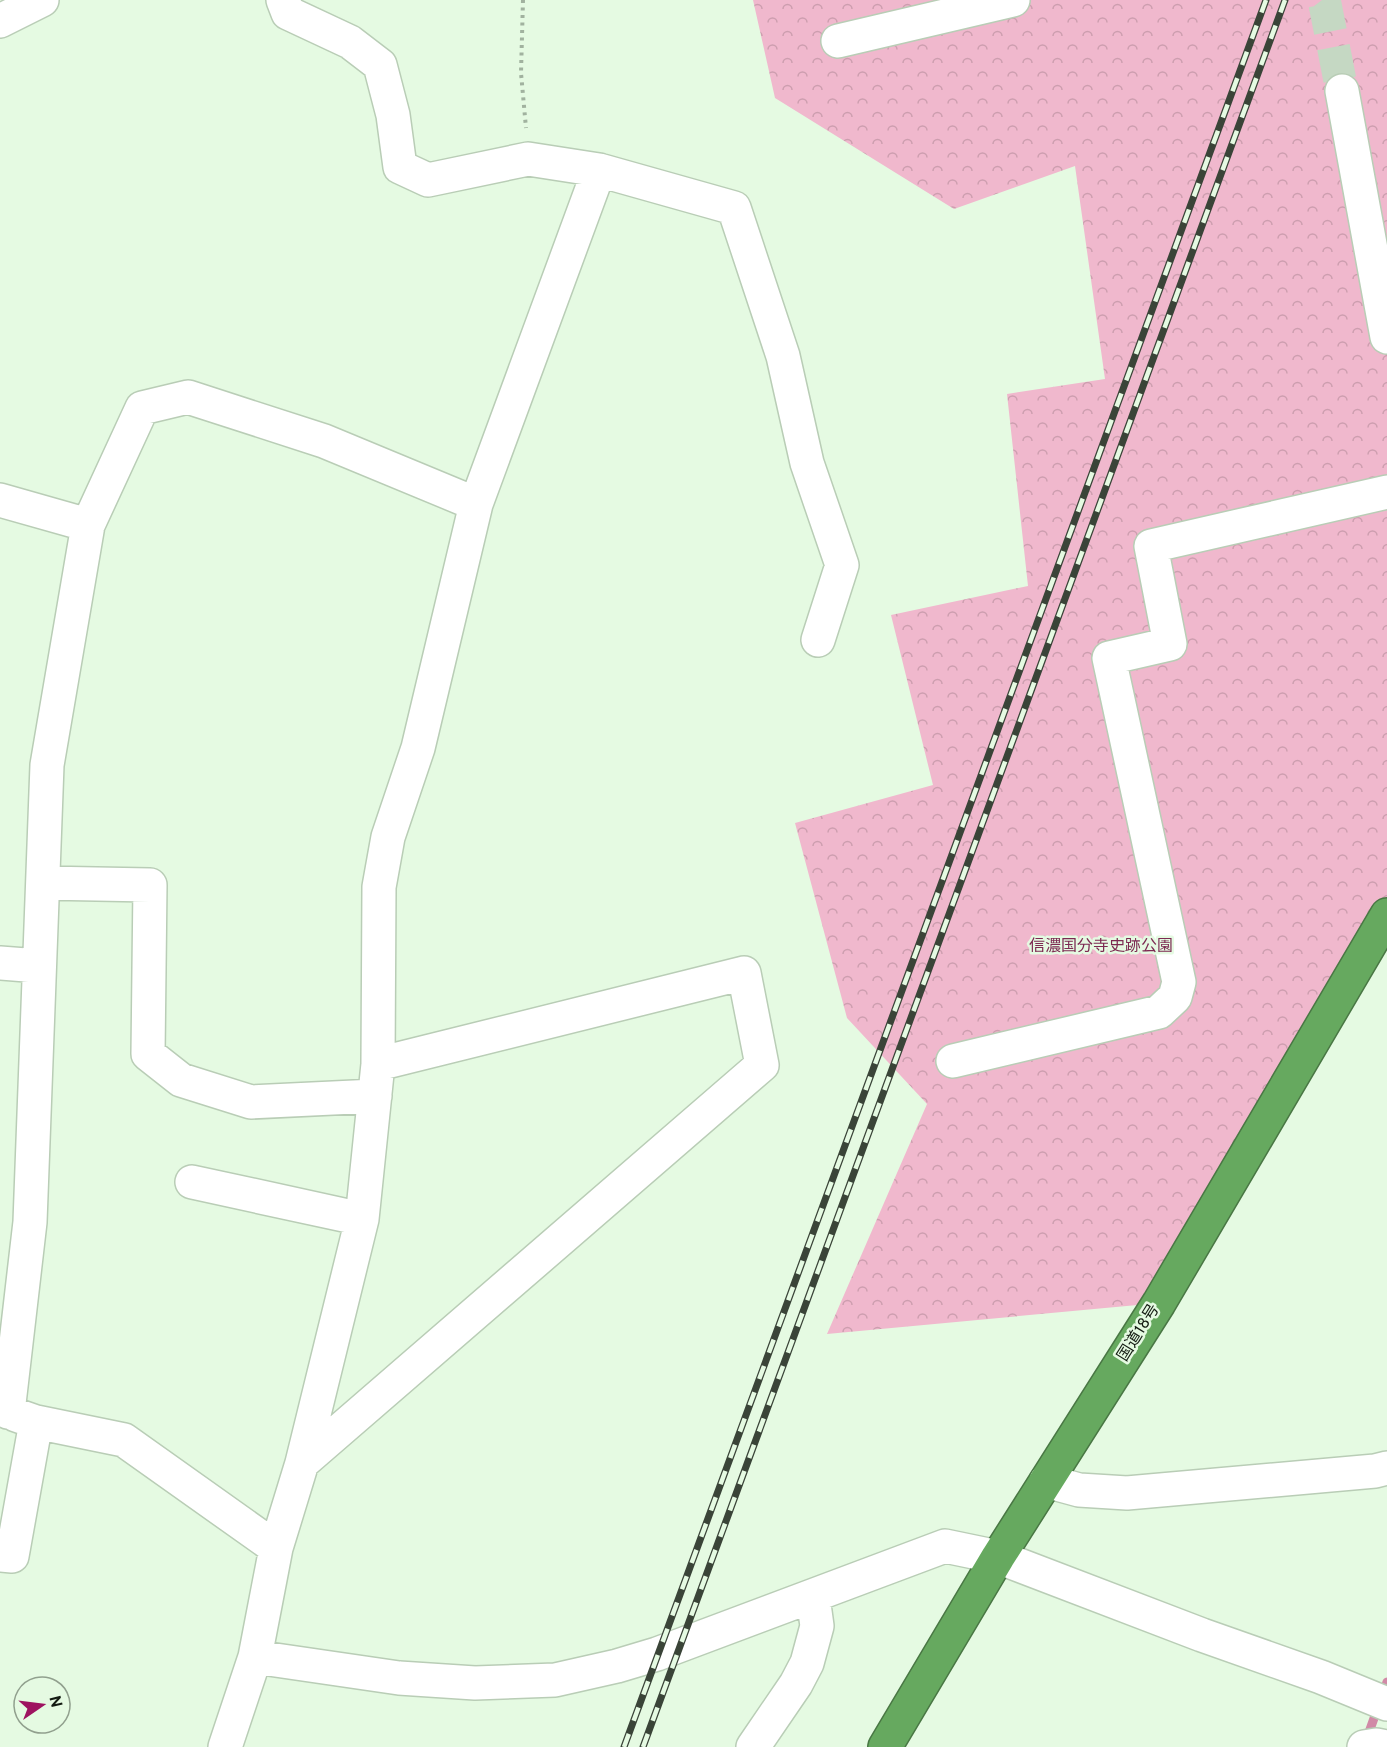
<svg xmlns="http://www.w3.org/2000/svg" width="1387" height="1747" font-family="Overpass,'Noto Sans JP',sans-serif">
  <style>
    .park { fill: url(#park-crowns) }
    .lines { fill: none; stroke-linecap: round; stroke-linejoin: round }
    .stream { stroke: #d18aa7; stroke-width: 9 }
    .minor-tunnel { stroke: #c5d8c3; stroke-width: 33; stroke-dasharray: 33 16; stroke-linecap: butt }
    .minor-casing { stroke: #b9cdb6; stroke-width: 36 }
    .highway-casing { stroke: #497744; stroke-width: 36 }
    .path { stroke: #a1b29f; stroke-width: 4; stroke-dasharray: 3 4.5; stroke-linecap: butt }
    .minor { stroke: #fff; stroke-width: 33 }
    .highway { stroke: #66a95f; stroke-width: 33 }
    .rail-casing { stroke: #3a4438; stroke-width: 7 }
    .rail { stroke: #e5fae2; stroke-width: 4.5; stroke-dasharray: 14; stroke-linecap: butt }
    .labels { text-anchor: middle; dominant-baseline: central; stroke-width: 5; stroke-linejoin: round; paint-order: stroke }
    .park-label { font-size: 16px; fill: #7c2951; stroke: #e5fae2 }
    .street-label { font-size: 16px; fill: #121a11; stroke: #e5fae2 }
  </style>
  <defs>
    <pattern id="park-crowns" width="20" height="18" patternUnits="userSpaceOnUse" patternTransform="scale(1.5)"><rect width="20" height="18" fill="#f0b8cd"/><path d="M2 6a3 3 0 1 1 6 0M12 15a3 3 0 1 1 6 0" fill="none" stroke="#cd9eaf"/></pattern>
  </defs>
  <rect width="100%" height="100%" fill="#e5fae2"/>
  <path class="park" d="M753 0H1387V921L1159 1303 827 1334 927 1104 847 1018 795 823 933 785 891 615 1028 586 1007 394 1105 379 1075 166 954 209 775 98Z"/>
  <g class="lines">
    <path class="stream" d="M1368 1735 1387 1682"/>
    <path class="minor-tunnel" d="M1322 0 1325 4 1342 91"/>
    <g class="minor-casing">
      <path id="minor" d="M283 0 288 13 350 42 380 65 393 115 400 167 428 180 528 159 599 170 734 208 783 356 807 463 842 565 818 640
        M0 21 42 0
        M838 41 1013 0
        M1342 91 1387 337
        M0 500 88 525 142 408 188 397 324 441 476 504
        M43 883 150 885 148 1054 181 1080 251 1102 375 1096
        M0 963 39 966
        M953 1061 1159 1012 1175 997 1179 982 1109 658 1170 644 1151 546 1387 492
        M192 1182 362 1219
        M8 1412 30 1222 47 765 88 525
        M36 1422 124 1440 276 1548
        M302 1463 762 1065 744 973 378 1064
        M1046 1481 1079 1490 1127 1493 1375 1471 1387 1468
        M0 1555 12 1556 36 1422 16 1415
        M255 1657 399 1678 475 1683 555 1680 617 1666 657 1654 945 1546 998 1557 1202 1635 1321 1677 1387 1704
        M225 1747 255 1657 276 1548 302 1463 362 1219 378 1064 379 887 388 837 418 748 476 504 599 170
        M753 1747 796 1684 807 1663 817 1626 813 1597
        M1364 1747 1376 1745 1386 1747"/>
    </g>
    <g class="highway-casing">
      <path id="highway" d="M885 1747 998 1557 1159 1303 1387 915"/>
    </g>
    <path class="path" d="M523 0 521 73 526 128"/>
    <use href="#minor" class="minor"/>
    <use href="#highway" class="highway"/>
    <g class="rail-casing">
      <path id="rail" d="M624 1747 1266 0
        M643 1747 1285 0"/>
    </g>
    <use href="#rail" class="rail"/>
  </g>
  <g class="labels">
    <g class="park-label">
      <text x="1101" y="947">信濃国分寺史跡公園</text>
    </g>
    <g class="street-label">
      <text transform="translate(1139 1333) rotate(-58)">国道18号</text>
    </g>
  </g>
  <g transform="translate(42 1705) rotate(76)"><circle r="28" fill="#e5fae2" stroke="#91a08e" stroke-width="1.5"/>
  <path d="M0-4.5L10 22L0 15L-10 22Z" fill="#9e1360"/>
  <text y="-9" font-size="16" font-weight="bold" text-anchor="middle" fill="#121a11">N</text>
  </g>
</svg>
